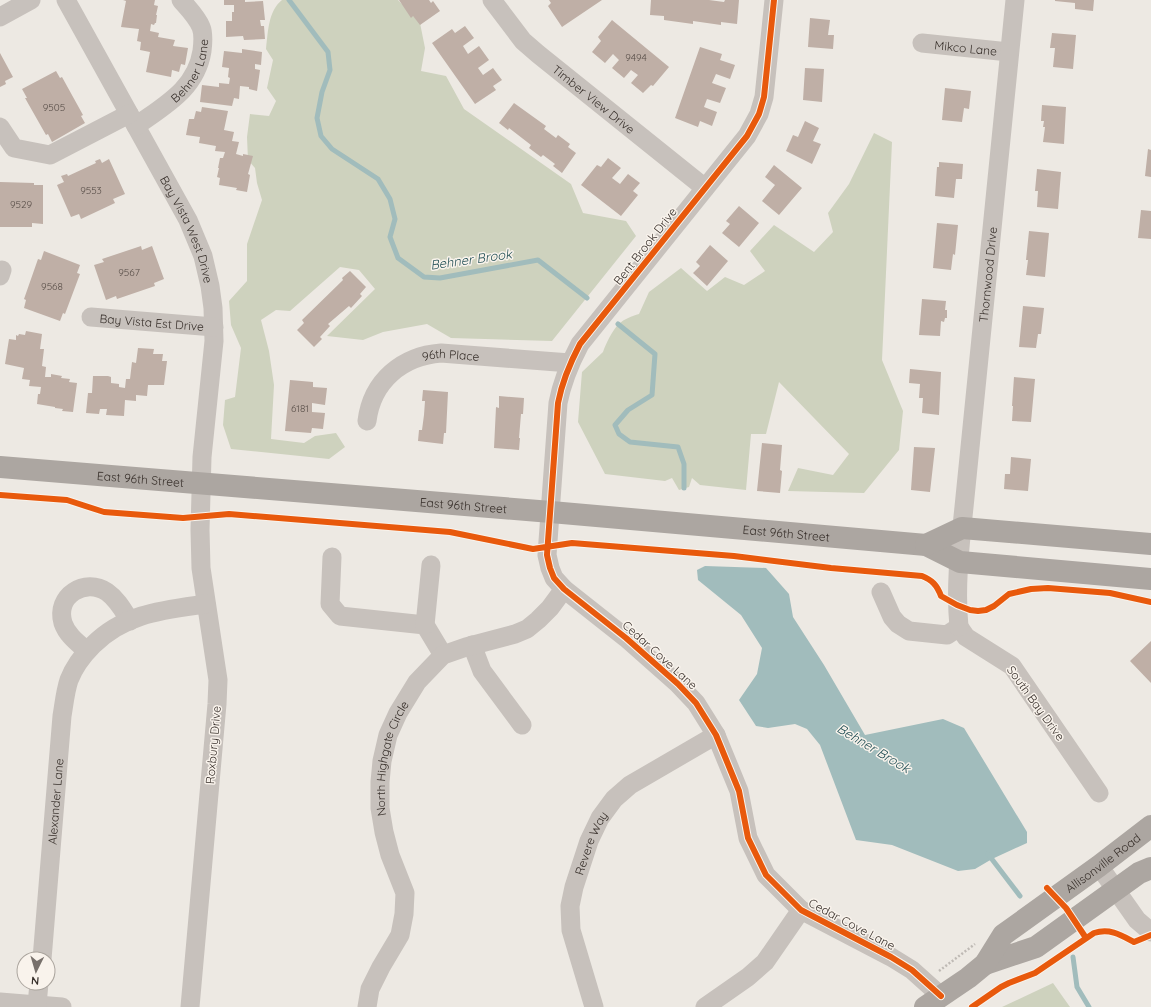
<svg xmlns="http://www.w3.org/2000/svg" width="1151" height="1007" font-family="Quicksand,sans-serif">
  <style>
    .green { fill: #ced2be }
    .water { fill: #a1bcbc }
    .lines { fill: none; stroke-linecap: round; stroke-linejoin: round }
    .stream { stroke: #a1bcbc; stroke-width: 5 }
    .building { fill: #bfafa6 }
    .path { stroke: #bfbab5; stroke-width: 2.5; stroke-dasharray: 2 2; stroke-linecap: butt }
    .minor { stroke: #c7c1bc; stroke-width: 19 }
    .major { stroke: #aca6a1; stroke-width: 22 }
    .cycleway-casing { stroke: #f9f3ec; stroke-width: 8 }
    .cycleway { stroke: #e8590c; stroke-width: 6 }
    .labels { text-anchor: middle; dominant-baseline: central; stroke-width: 3; stroke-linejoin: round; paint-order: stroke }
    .number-label { font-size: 10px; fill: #594f49 }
    .street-label { font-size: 12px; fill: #372f2a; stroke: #f9f3ec }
    .water-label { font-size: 13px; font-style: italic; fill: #235056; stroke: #f9f3ec }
  </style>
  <rect width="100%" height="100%" fill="#ede9e3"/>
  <path class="green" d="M282 0H398L420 23 425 48 421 71 446 76 464 109 571 184 583 213 626 221 636 236 552 341 451 338 427 324 383 332 363 340 327 336 375 289 359 270 340 267 290 311 276 310 261 320 269 351 274 385 271 439 304 443 315 436 336 433 345 447 329 459 231 449 223 425 225 400 235 397 241 348 231 325 229 301 247 281V244L262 200 257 183 255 168 248 160 247 137 250 114 269 116 276 101 267 88 273 60 266 49C268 33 268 11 282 0Z
    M874 133 892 142 882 360 903 411 899 450 864 493 788 491 798 468 833 475 849 454 779 382 766 434H751L746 490 700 485 692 478 689 487 679 490 672 478 665 481 605 474 578 422 582 372 603 352C605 345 613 329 619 324 624 319 632 316 639 314L649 292 681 268 707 291 725 277 744 285 765 271 750 251 774 225 814 252 833 232 828 213 849 184Z
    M1053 983 1070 1007H1002Z"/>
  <path class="water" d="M705 566 766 568 789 594 793 617 824 665 865 735 943 719 964 728 1027 832V843L992 859 975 869 958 871 892 845 856 840 820 745 807 729 795 724 768 728 756 726 739 700 757 674 762 648 741 615 698 580 697 570Z"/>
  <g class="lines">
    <path class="stream" d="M289 0 328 52 330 70 322 92 317 118 321 136 332 149 378 179 390 199 395 219 390 237 398 258 424 277 440 278 538 260 587 298
      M618 324 655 354 652 395 628 410 615 425 619 434 630 442 678 447 684 464V488
      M988 854 1020 896
      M1073 957 1077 987 1089 1007"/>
  </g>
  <path class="building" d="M123 0H155L154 5 158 6 156 15H157L156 23H155L154 25 151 24 150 31 159 33 158 37 175 40 173 46 188 48 185 65 181 64 179 72 172 70 171 77 146 72 150 52 140 50 141 42 137 41 139 29 121 27 126 1Z
    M224 0H245V2L263 1 265 20H260L261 26H264L265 39 244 40 243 36 226 37V21H232V12H234V5H224Z
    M399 0H429L431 3 433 1 440 11 420 25 413 16 411 18Z
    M549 0H602L562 27 548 6 551 3Z
    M651 0H709L724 2 725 0H739L737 24 721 22V25L693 21V24L664 20V16L650 15Z
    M1055 0H1094L1093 11 1075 9V3L1055 1Z
    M810 18 830 20 828 35H834L833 49 808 47Z
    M612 20 669 67 653 86 651 85 643 93 631 83 638 75 631 70 624 78 612 68 619 60 613 54 605 63 592 52 601 41 598 37Z
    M465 26 474 38 463 46 468 54 479 46 489 60 478 68 483 75 493 68 502 80 493 86 496 90 475 104 432 43 452 29 455 33Z
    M1052 33 1076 35 1073 69 1053 67 1055 48H1050Z
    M700 47 722 54 720 60 735 65 730 79 716 74 712 83 726 88 720 103 707 99 704 107 717 112 712 126 700 121 698 127 675 118Z
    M242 49 262 52 261 65 255 64V69L260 70 257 91 249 89V87L240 86 239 99 234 98 232 106 200 102 202 85 219 87V83L229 84 230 78 228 77 229 68 222 67 224 51 242 53Z
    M0 53 13 77 5 81 6 84 0 87Z
    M805 68 824 69 822 102 803 100Z
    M56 71 60 78 62 77 83 115 81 116 85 123 52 142 48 134 46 135 25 98H27L22 89Z
    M945 88 971 91 969 109 964 108 962 122 942 120Z
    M514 103 546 126 544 129 556 138 558 135 570 144 568 147 576 153 562 173 553 166 555 164 543 155 541 157 529 148 531 145 509 128 508 130 499 123Z
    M1042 105 1066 107 1064 144 1043 142 1045 127H1043L1044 121H1041Z
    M202 107 228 111 224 130 234 132 232 141 239 142 236 154 243 156V154L253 156 248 174 250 175 247 192 236 190 237 188 219 185 220 178 217 177 219 168H218L220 158H223L225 152 215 151 216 146 199 143 200 137 186 135 189 119H194L196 111 201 112Z
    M805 121 819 128 813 141 821 144 812 164 786 151 793 135 798 137Z
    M1148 149 1151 150V177L1145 176Z
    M608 158 621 168 612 178 620 184 628 174 640 183 633 191 638 195 621 216 581 185 597 165 601 167Z
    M100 159 102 163 109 159 125 194 113 199 115 203 81 219 79 214 71 217 57 185 64 182 61 176 67 174 68 176 96 163 95 161Z
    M939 162 963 164 962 179H956L954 198 935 196 937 167H939Z
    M774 165 802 188 779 215 762 201 775 185 765 177Z
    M1037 169 1061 172 1058 209 1037 207 1038 191H1035Z
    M0 182 34 183V185H43V224L32 223V227H0Z
    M739 206 759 223 739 247 722 233 730 224 726 221Z
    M1141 210 1151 211V239L1138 238Z
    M937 223 958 225 955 255 953 254 951 270 933 268Z
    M1029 231 1049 233 1045 277 1026 275 1028 260H1026Z
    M710 245 728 261 707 286 693 273 700 266 696 262Z
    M141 246 142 250 152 246 164 279 154 283 155 286 117 299 116 296 106 300 94 265 104 262 102 259Z
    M44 251 80 265 77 273 80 274 65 314 63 313 60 321 24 308 26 300 24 299 38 259 41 260Z
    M350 271 366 287 360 294 362 296 351 308 349 306 328 324 330 326 320 337 322 339 314 347 297 330 304 323 302 320 343 280 342 278Z
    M922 299 946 301 945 310H947V318H945L944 322 941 321 940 336 919 335Z
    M1023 306 1044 308 1041 334H1038L1036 348 1019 347Z
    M26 331 42 334 40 349H44L42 366 46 367 45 377H51V374L62 376 61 378 70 379 69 382 77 383 73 412 62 411 63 409 55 408V407L37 404 38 394H40L41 387 29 386 30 380 22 379 24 368 5 364 9 339 16 340V335L18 336 19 334 25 335Z
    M138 348 154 349 153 354H163L162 361H167L164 385H148L147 396 136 395V401L125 400 124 416 106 415 107 409H100L99 414 86 413 88 393H92L93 376H108L111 377V383L119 384V387L125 388 126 379H130L132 362 136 363Z
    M910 369 941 372 939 415 922 413 923 398H919L920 384 909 383Z
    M1014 377 1035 379 1031 422 1012 421 1013 406H1012Z
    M290 380 313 382V387L327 388 325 405 312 403V412L325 413 323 429 312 428 311 433 285 431Z
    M423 390 448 392 446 433H444L443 444 418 441 419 430H422L424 415 425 401H422Z
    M499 396 524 398 523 414H521L519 438H520L519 450 494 448 496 407 499 408Z
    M762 443 782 445 780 470 782 471 780 493 757 491Z
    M914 447 935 448 930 492 911 490Z
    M1011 457 1031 459 1028 491 1004 489 1005 474H1010Z
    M1151 641V683L1130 661Z"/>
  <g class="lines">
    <path class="path" d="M939 971 975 944"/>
    <g class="minor">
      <path id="s1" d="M66 0 188 220 203 256 210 286 213 308 214 341 202 457 200 530 201 568 218 680 217 704 190 1007"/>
      <path id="s2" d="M492 0 523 41 538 54 705 188"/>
      <path d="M774 0 764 97 759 114 747 136 580 344C570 363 562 382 558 403L547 555 550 568 554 578 564 589 626 638 678 684 696 703 716 735 739 791 748 838 766 875 801 910 891 957 912 970 941 996"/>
      <path d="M0 17 31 0"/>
      <path id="s3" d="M922 43 1009 52"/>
      <path id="s4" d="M136 126C165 105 196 89 202 51 203 43 204 34 201 27 197 17 188 8 181 0"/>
      <path d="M0 127 14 148 50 155 129 114"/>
      <path d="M0 276 2 270"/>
      <path id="s5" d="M91 317 214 327"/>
      <path id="s6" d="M367 421C372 381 402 356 441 353L570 363"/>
      <path d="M332 557 330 604 340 616 425 625 443 655"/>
      <path d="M881 592 892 617 898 624 909 631 947 635 959 627 966 637 1012 666 1099 793"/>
      <path d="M425 625 431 565"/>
      <path id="s7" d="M959 627C955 587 960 546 964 507L1015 0"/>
      <path d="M472 645 482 671 522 725"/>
      <path d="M87 651C78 643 67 635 63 623 55 596 85 577 107 592 117 599 123 610 130 621"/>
      <path d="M1099 866 1137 920 1151 932"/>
      <path id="s8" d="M42 959 62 716C64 705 65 692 69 680 74 667 83 655 93 645 125 613 164 610 206 604"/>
      <path d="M0 1002 62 1007"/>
      <path d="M37 1005 39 983"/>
      <path id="s9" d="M367 1007 370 989 381 967 400 935 404 914 405 893 390 855 384 832 380 808V782L382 761 388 735 398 713 417 682 443 655 466 647 515 634 527 629 538 620 550 608 564 589"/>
      <path id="s10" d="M594 1007 571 930 570 906 574 887 589 841 600 818 614 799 630 785 716 735"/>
      <path d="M705 1007 748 977 765 962 801 910"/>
    </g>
    <g class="major">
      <path id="s11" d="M0 467 551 512 926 545 960 562 1151 579"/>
      <path d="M926 545 962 528 1151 544"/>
      <path d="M985 964 1036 947 1139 873 1151 868"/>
      <path id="s12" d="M925 1007 968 978 985 964 1003 935 1099 866 1151 826"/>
    </g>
    <g class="cycleway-casing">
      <path id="cycleway" d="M774 0 764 97 759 114 747 136 580 344C570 363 562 382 558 403L547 555 550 568 554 578 564 589 626 638 678 684 696 703 716 735 739 791 748 838 766 875 801 910 891 957 912 970 941 996
        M0 495 67 500 104 512 183 518 229 514 450 532 533 549 572 543 734 556 831 568 922 576C932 580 937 585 941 596L957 605 970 610 978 611 986 610 994 606 1009 594 1031 589 1048 588 1110 593 1151 602
        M1047 888 1066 908 1086 938
        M972 1007 1001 987 1009 983 1035 973 1094 933C1110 928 1121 935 1134 942L1151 935"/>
    </g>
    <use href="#cycleway" class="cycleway"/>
  </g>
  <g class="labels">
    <g class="number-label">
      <text x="636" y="57">9494</text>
      <text x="54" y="107">9505</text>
      <text x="91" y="190">9553</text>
      <text x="21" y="204">9529</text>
      <text x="129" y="272">9567</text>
      <text x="52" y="286">9568</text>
      <text x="300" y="408">6181</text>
    </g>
    <g class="street-label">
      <text stroke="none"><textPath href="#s3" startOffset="44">Mikco Lane</textPath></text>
      <text stroke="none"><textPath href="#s4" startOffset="80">Behner Lane</textPath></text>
      <text stroke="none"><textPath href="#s2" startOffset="143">Timber View Drive</textPath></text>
      <text stroke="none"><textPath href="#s1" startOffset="260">Bay Vista West Drive</textPath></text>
      <text transform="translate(645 246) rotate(-52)">Bent Brook Drive</text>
      <text stroke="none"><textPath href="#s7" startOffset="354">Thornwood Drive</textPath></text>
      <text stroke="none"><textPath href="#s5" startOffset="61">Bay Vista Est Drive</textPath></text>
      <text stroke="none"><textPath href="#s6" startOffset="119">96th Place</textPath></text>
      <text stroke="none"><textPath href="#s11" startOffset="141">East 96th Street</textPath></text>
      <text stroke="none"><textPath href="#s11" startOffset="465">East 96th Street</textPath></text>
      <text stroke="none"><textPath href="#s11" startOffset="789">East 96th Street</textPath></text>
      <text transform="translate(660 655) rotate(42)">Cedar Cove Lane</text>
      <text transform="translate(1036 703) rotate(54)">South Bay Drive</text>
      <text transform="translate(213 745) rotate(-85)">Roxbury Drive</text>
      <text stroke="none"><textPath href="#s9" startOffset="263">North Highgate Circle</textPath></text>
      <text stroke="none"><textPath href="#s8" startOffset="158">Alexander Lane</textPath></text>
      <text stroke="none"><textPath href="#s10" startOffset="171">Revere Way</textPath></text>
      <text stroke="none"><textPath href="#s12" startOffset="231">Allisonville Road</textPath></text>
      <text transform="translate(852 924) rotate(28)">Cedar Cove Lane</text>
    </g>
    <g class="water-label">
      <text transform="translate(471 259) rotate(-8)">Behner Brook</text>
      <text transform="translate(874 748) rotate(31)">Behner Brook</text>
    </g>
  </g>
  <g transform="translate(36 971) rotate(185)"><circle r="19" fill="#f9f3ec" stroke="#aba59e"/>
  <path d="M0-3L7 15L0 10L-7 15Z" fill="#77706b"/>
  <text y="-6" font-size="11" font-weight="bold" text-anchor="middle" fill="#372f2a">N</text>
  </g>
</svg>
